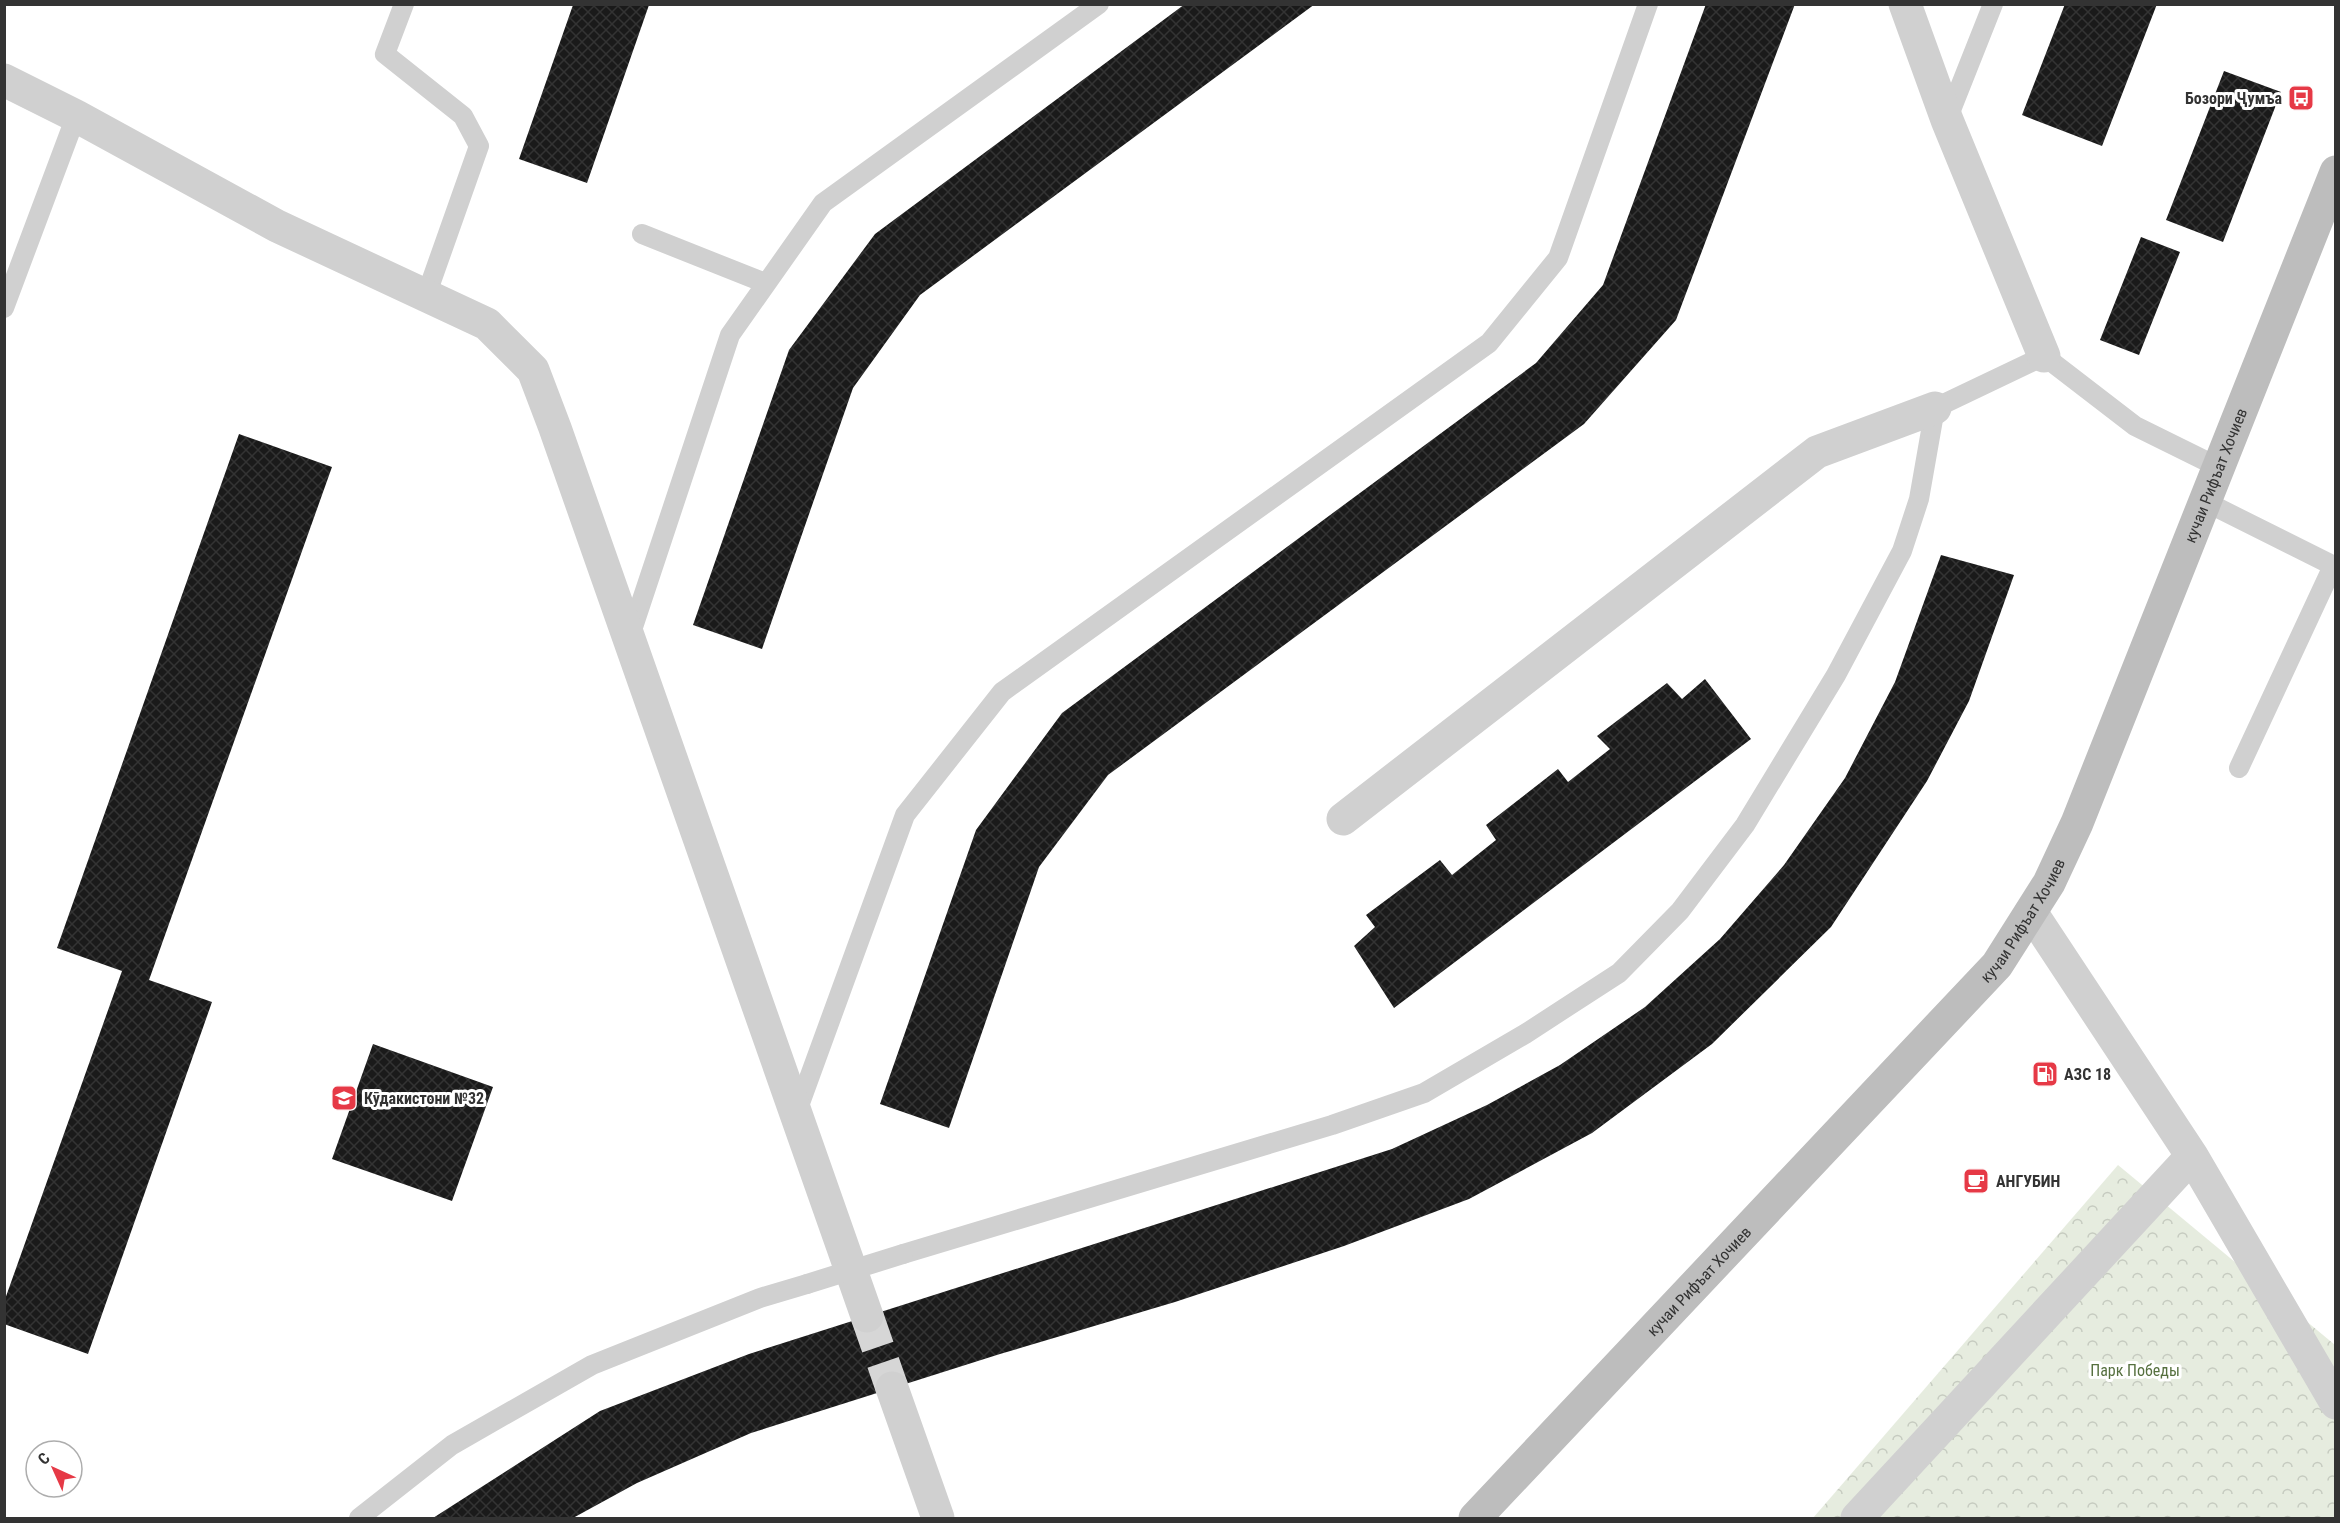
<svg xmlns="http://www.w3.org/2000/svg" width="2340" height="1523" font-family="'Roboto Condensed',sans-serif">
  <style>
    .park { fill: url(#park-crowns) }
    .building { fill: url(#building-cross-hatch) }
    .lines { fill: none; stroke-linecap: round; stroke-linejoin: round }
    .street-tunnel { stroke: #d6d6d6; stroke-width: 33; stroke-dasharray: 33 16; stroke-linecap: butt }
    .lane { stroke: #d0d0d0; stroke-width: 20 }
    .street { stroke: #d0d0d0; stroke-width: 33 }
    .secondary { stroke: #bdbdbd; stroke-width: 33 }
    .lane-bridge { stroke: #d0d0d0; stroke-width: 20 }
    .labels { text-anchor: middle; dominant-baseline: central; stroke-width: 6; stroke-linejoin: round; paint-order: stroke }
    .poi-label { font-size: 16px; font-weight: bold; fill: #333; stroke: #fff; text-anchor: start }
    .street-label { font-size: 16px; fill: #333; stroke: #fff }
    .park-label { font-size: 16px; fill: #56703f; stroke: #fff }
  </style>
  <defs>
    <pattern id="park-crowns" width="20" height="18" patternUnits="userSpaceOnUse" patternTransform="scale(1.5)"><rect width="20" height="18" fill="#e6ecdf"/><path d="M2 6a3 3 0 1 1 6 0M12 15a3 3 0 1 1 6 0" fill="none" stroke="#c6cbc0"/></pattern>
    <pattern id="building-cross-hatch" width="8" height="8" patternUnits="userSpaceOnUse" patternTransform="scale(1.5)"><rect width="8" height="8" fill="#1a1a1a"/><path d="M0 0l8 8M0 8l8-8" fill="none" stroke="#333"/></pattern>
  </defs>
  <rect width="100%" height="100%" fill="#fff"/>
  <path class="park" d="M2118 1165 2335 1345V1518H1813Z"/>
  <path class="building" d="M1185 4H1315L920 295 853 388 762 649 693 625 789 350 875 234Z
    M1706 4H1795L1676 320 1584 424 1108 775 1039 867 949 1128 880 1104 976 830 1062 713 1536 363 1603 285Z
    M2065 4H2157L2102 146 2022 115Z
    M573 5H649L587 183 519 159Z
    M2224 71 2281 92 2223 242 2166 220Z
    M2141 237 2180 252 2139 355 2100 340Z
    M239 434 332 467 149 980 212 1002 88 1354 4 1324V1302L122 971 57 948Z
    M1941 555 2014 575 1969 701 1927 781 1831 927 1712 1044 1592 1133 1469 1199 1344 1246 1175 1302 1000 1354 751 1433 637 1483 573 1518H433L600 1411 749 1354 1392 1149 1487 1105 1560 1065 1645 1007 1720 939 1784 865 1845 778 1895 682Z
    M1705 679 1751 739 1394 1008 1354 946 1375 927 1366 915 1440 860 1452 875 1496 840 1486 825 1558 769 1568 782 1610 749 1597 736 1667 683 1682 699Z
    M373 1044 493 1087 452 1201 332 1159Z"/>
  <g class="lines">
    <path class="street-tunnel" d="M867 1316 892 1388"/>
    <path class="lane" d="M404 4 385 54 463 116 479 146 426 296
      M1947 120 1993 4
      M642 234 765 283
      M4 308 76 116
      M2204 501 2336 567
      M630 636 730 335 823 203 1099 4
      M2239 768 2333 566
      M796 1114 905 815 1002 692 1489 343 1558 258 1648 4
      M903 1254 1332 1125 1424 1093 1525 1034 1619 973 1680 911 1745 825 1836 675 1902 551 1919 499 1935 408 2044 356 2135 426 2218 467
      M359 1518 452 1445 592 1365 760 1298 807 1284"/>
    <path class="street" d="M1905 4 1947 120 2044 356
      M4 80 76 116 277 226 487 324 533 370 555 428 867 1316
      M1343 819 1817 452 1935 408
      M2192 1156 2336 1403
      M892 1388 938 1518
      M1857 1518 2192 1156 2031 912"/>
    <path class="secondary" id="s1" d="M1475 1518 1997 965 2049 883 2077 823 2336 172"/>
    <path class="lane-bridge" d="M807 1284 903 1254"/>
  </g>
  <defs>
    <g id="bus-square" transform="scale(1.35)"><rect x="-9" y="-9" width="18" height="18" rx="4" fill="#e63946" stroke="#fff"/><path d="M-5-6H5V4H4V6H2V4H-2V6H-4V4H-5ZM-3.5-4V0h7V-4ZM-3.5 1.2v1.5H-2V1.2ZM2 1.2v1.5H3.5V1.2Z" fill="#fff"/></g>
    <g id="fuel-square" transform="scale(1.35)"><rect x="-9" y="-9" width="18" height="18" rx="4" fill="#e63946" stroke="#fff"/><path d="M-5.5-6h7V0h2V4h1.3V-2.5L3-4.5l.8-.8L6-3V5H2.5V1h-1V6h-7ZM-4.2-4.7v3.2H.2V-4.7Z" fill="#fff"/></g>
    <g id="school-square" transform="scale(1.35)"><rect x="-9" y="-9" width="18" height="18" rx="4" fill="#e63946" stroke="#fff"/><path d="M0-5L7-2L0 1L-7-2ZM-4 1L0 2.5L4 1V4Q0 6-4 4Z" fill="#fff"/></g>
    <g id="cafe-square" transform="scale(1.35)"><rect x="-9" y="-9" width="18" height="18" rx="4" fill="#e63946" stroke="#fff"/><path d="M-5.5-4.5H6V0H3Q3 3.5 0 3.5H-2.5Q-5.5 3.5-5.5 0ZM3-3.2v2h1.7v-2ZM-6 4.5H4V6H-6Z" fill="#fff"/></g>
  </defs>
  <g fill-rule="evenodd">
    <use href="#bus-square" x="2301" y="98"/>
    <use href="#fuel-square" x="2045" y="1074"/>
    <use href="#school-square" x="344" y="1098"/>
    <use href="#cafe-square" x="1976" y="1181"/>
  </g>
  <g class="labels">
    <g class="poi-label">
      <text x="2282" y="98" text-anchor="end">Бозори Ҷумъа</text>
      <text x="2064" y="1074">АЗС 18</text>
      <text x="364" y="1098">Кӯдакистони №32</text>
      <text x="1996" y="1181">АНГУБИН</text>
    </g>
    <g class="street-label">
      <text stroke="none"><textPath href="#s1" startOffset="1298">кучаи Рифъат Хочиев</textPath></text>
      <text stroke="none"><textPath href="#s1" startOffset="812">кучаи Рифъат Хочиев</textPath></text>
      <text stroke="none"><textPath href="#s1" startOffset="326">кучаи Рифъат Хочиев</textPath></text>
    </g>
    <g class="park-label">
      <text x="2135" y="1370">Парк Победы</text>
    </g>
  </g>
  <rect width="2340" height="1523" fill="none" stroke="#333333" stroke-width="12"/>
  <g transform="translate(54 1469) rotate(315)"><circle r="28" fill="#ffffff" stroke="#adadad" stroke-width="1.5"/>
  <path d="M0-4.5L10 22L0 15L-10 22Z" fill="#e63946"/>
  <text y="-9" font-size="16" font-weight="bold" text-anchor="middle" fill="#333333">С</text>
  </g>
</svg>
